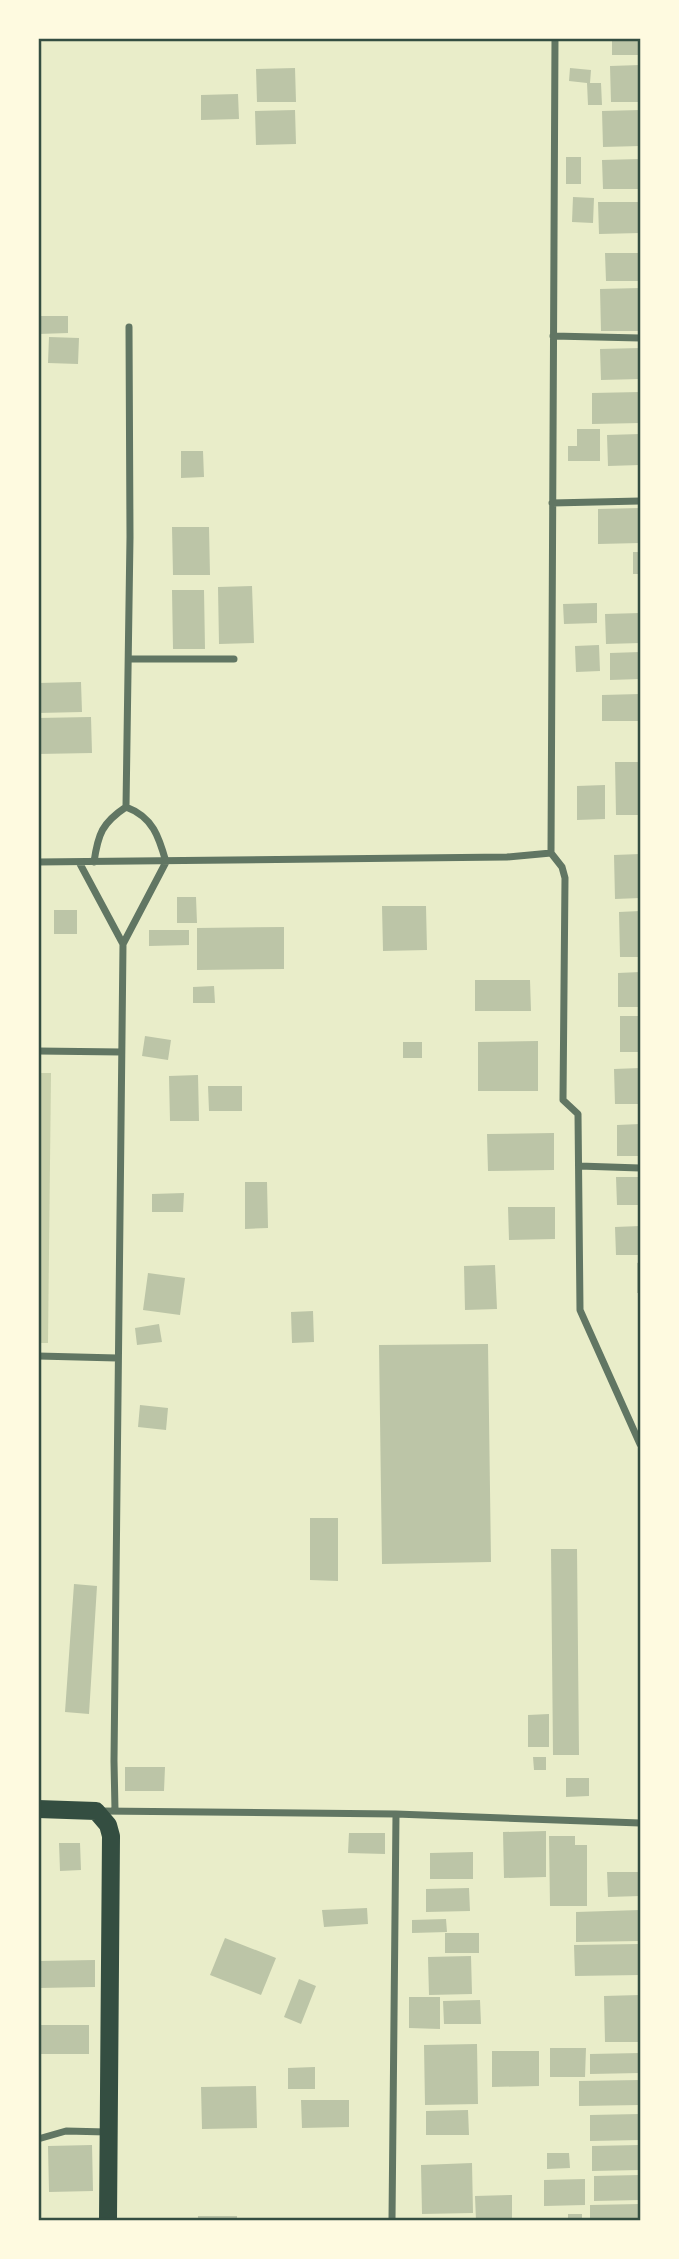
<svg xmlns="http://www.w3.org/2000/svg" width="679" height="2259" font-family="'Roboto Condensed',sans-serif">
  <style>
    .green { fill: #cad2ad }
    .building { fill: #bcc5a7 }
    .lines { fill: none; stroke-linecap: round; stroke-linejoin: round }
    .minor { stroke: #617663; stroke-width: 7 }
    .primary { stroke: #344e41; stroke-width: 18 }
    .neatline { fill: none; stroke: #344e41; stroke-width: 2.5 }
  </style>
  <rect width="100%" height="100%" fill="#e9edc9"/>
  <path class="green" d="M38 1073H51L48 1343H38Z"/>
  <path class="building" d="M612 38H640V55H612Z
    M640 65V102H611L610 66Z
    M295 68 296 102H257L256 69Z
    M570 68 591 70 590 83H601L602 105H588L587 83 569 81Z
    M238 94 239 119 201 120V95Z
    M295 110 296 144 256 145 255 111Z
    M640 110V146L603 147 602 111Z
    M566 157H581V184H566Z
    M640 159V189H603L602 160Z
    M573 197 594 198 593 223 572 222Z
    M598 202H640V233L599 234Z
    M605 253H640V281H606Z
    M640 288V331H601L600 289Z
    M39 316H68V333L39 334Z
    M49 337 79 338 78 364 48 363Z
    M640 348V379L601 380 600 349Z
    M640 392V423L592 424V393Z
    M577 429H600V461H568V446H577Z
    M640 434V465L608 466 607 435Z
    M181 451H203L204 477 181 478Z
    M640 508V543L598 544V509Z
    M172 527H209L210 575H173Z
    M633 552H640V574H633Z
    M252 586 254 643 219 644 218 587Z
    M172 590H204L205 649H173Z
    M597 603V623L564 624 563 604Z
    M640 613V643L606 644 605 614Z
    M599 645 600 671 576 672 575 646Z
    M640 652V679L610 680V653Z
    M81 682 82 712 38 713V683Z
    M640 694V721H602V695Z
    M91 717 92 753 38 754V718Z
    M615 762H640V815H616Z
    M605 785V819L577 820V786Z
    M640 854V898L615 899 614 855Z
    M177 897H196L197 923H177Z
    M382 906H426L427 950 383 951Z
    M54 910H77V934H54Z
    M38 911H41V935H38Z
    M640 911V957H620L619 912Z
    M284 927V969L197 970V928Z
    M149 930H189V945L149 946Z
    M640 972V1007H618V973Z
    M475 980H530L531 1011H475Z
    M214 986 215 1003H193V987Z
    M620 1016H640V1052H620Z
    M145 1036 171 1040 168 1060 142 1056Z
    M538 1041V1091H478V1042Z
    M403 1042H422V1058H403Z
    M640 1068V1104H615L614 1069Z
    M198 1075 199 1121H170L169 1076Z
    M208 1086H242V1111H209Z
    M640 1124V1156H617V1125Z
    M554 1133V1170L488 1171 487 1134Z
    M616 1177H640V1205H617Z
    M245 1182H267L268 1228 245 1229Z
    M184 1193 183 1212H152V1194Z
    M508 1207H555V1239L509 1240Z
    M640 1226V1255H616L615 1227Z
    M640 1262V1293H637V1263Z
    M495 1265 497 1309 465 1310 464 1266Z
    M148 1273 185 1278 180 1315 143 1310Z
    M313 1311 314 1342 292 1343 291 1312Z
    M159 1324 162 1342 137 1345 135 1328Z
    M488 1344 491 1562 382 1564 379 1345Z
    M140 1405 168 1408 166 1430 138 1427Z
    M310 1518H338V1581L310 1580Z
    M551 1549H577L579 1755H553Z
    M74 1584 97 1586 89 1714 65 1712Z
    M549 1714V1747H528V1715Z
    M533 1757H546V1770H534Z
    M125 1767H165L164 1791H125Z
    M566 1778H589V1796L566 1797Z
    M546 1831V1877L504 1878 503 1832Z
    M349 1833H385V1854L348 1853Z
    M549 1836H575V1845H587V1906H550Z
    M59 1843H80L81 1870 60 1871Z
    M473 1852V1879H430V1853Z
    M607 1872H640V1896L608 1897Z
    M469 1888 470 1911 426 1912V1889Z
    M367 1908 368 1924 324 1927 322 1910Z
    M640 1910V1941L576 1942V1912Z
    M446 1919 447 1932 412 1933V1920Z
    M445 1933H479V1953H445Z
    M225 1938 276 1958 261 1995 210 1975Z
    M640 1944V1975L575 1976 574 1945Z
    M471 1956 472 1994 429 1995 428 1957Z
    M95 1960V1987L38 1988V1961Z
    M299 1979 316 1986 301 2024 284 2017Z
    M640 1995V2042H605L604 1996Z
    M409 1997H440V2029L409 2028Z
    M480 2000 481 2024H444L443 2001Z
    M41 2025H89V2054H41Z
    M477 2044 478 2104 425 2105 424 2045Z
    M550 2048H586L585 2077H550Z
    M492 2051H539V2086L492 2087Z
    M640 2053V2073L590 2074V2054Z
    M315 2067V2089H288V2068Z
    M640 2080V2105L579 2106V2081Z
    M256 2086 257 2128 202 2129 201 2087Z
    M301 2100H349V2127L302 2128Z
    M468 2110 469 2135H426V2111Z
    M640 2114V2140L590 2141V2115Z
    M92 2145 93 2191 49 2192 48 2146Z
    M640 2145V2170L592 2171V2146Z
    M547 2153H569L570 2168 547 2169Z
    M472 2163 473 2213 422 2214 421 2165Z
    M640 2175V2200L594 2201V2176Z
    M585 2179V2205L544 2206V2180Z
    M512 2195V2220H476L475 2196Z
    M640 2204V2220H590V2205Z
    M568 2214H582V2220H568Z
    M198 2216H237V2220H198Z
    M443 2218H464V2220H443Z"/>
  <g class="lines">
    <path class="minor" d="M553 336 640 338
      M552 503 640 501
      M129 659H234
      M126 807 130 537 129 327
      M551 853 562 867 565 878 563 1100 578 1114 580 1310 640 1444
      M38 862 507 857 551 853 555 38
      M79 862 123 944
      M94 862C98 834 102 823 126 807
      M38 1051 121 1052
      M579 1166 640 1168
      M38 1356 117 1358
      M115 1810 114 1761 123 944 166 862C159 837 153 817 126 807
      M101 1811 396 1814 640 1823
      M38 2139 66 2131 107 2132
      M392 2220 396 1814"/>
    <path class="primary" d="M38 1809 96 1811 108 1825 111 1836 108 2220"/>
  </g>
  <rect width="679" height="2259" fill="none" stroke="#fefae0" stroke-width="80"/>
  <rect x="40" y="40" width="599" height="2179" class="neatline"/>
</svg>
